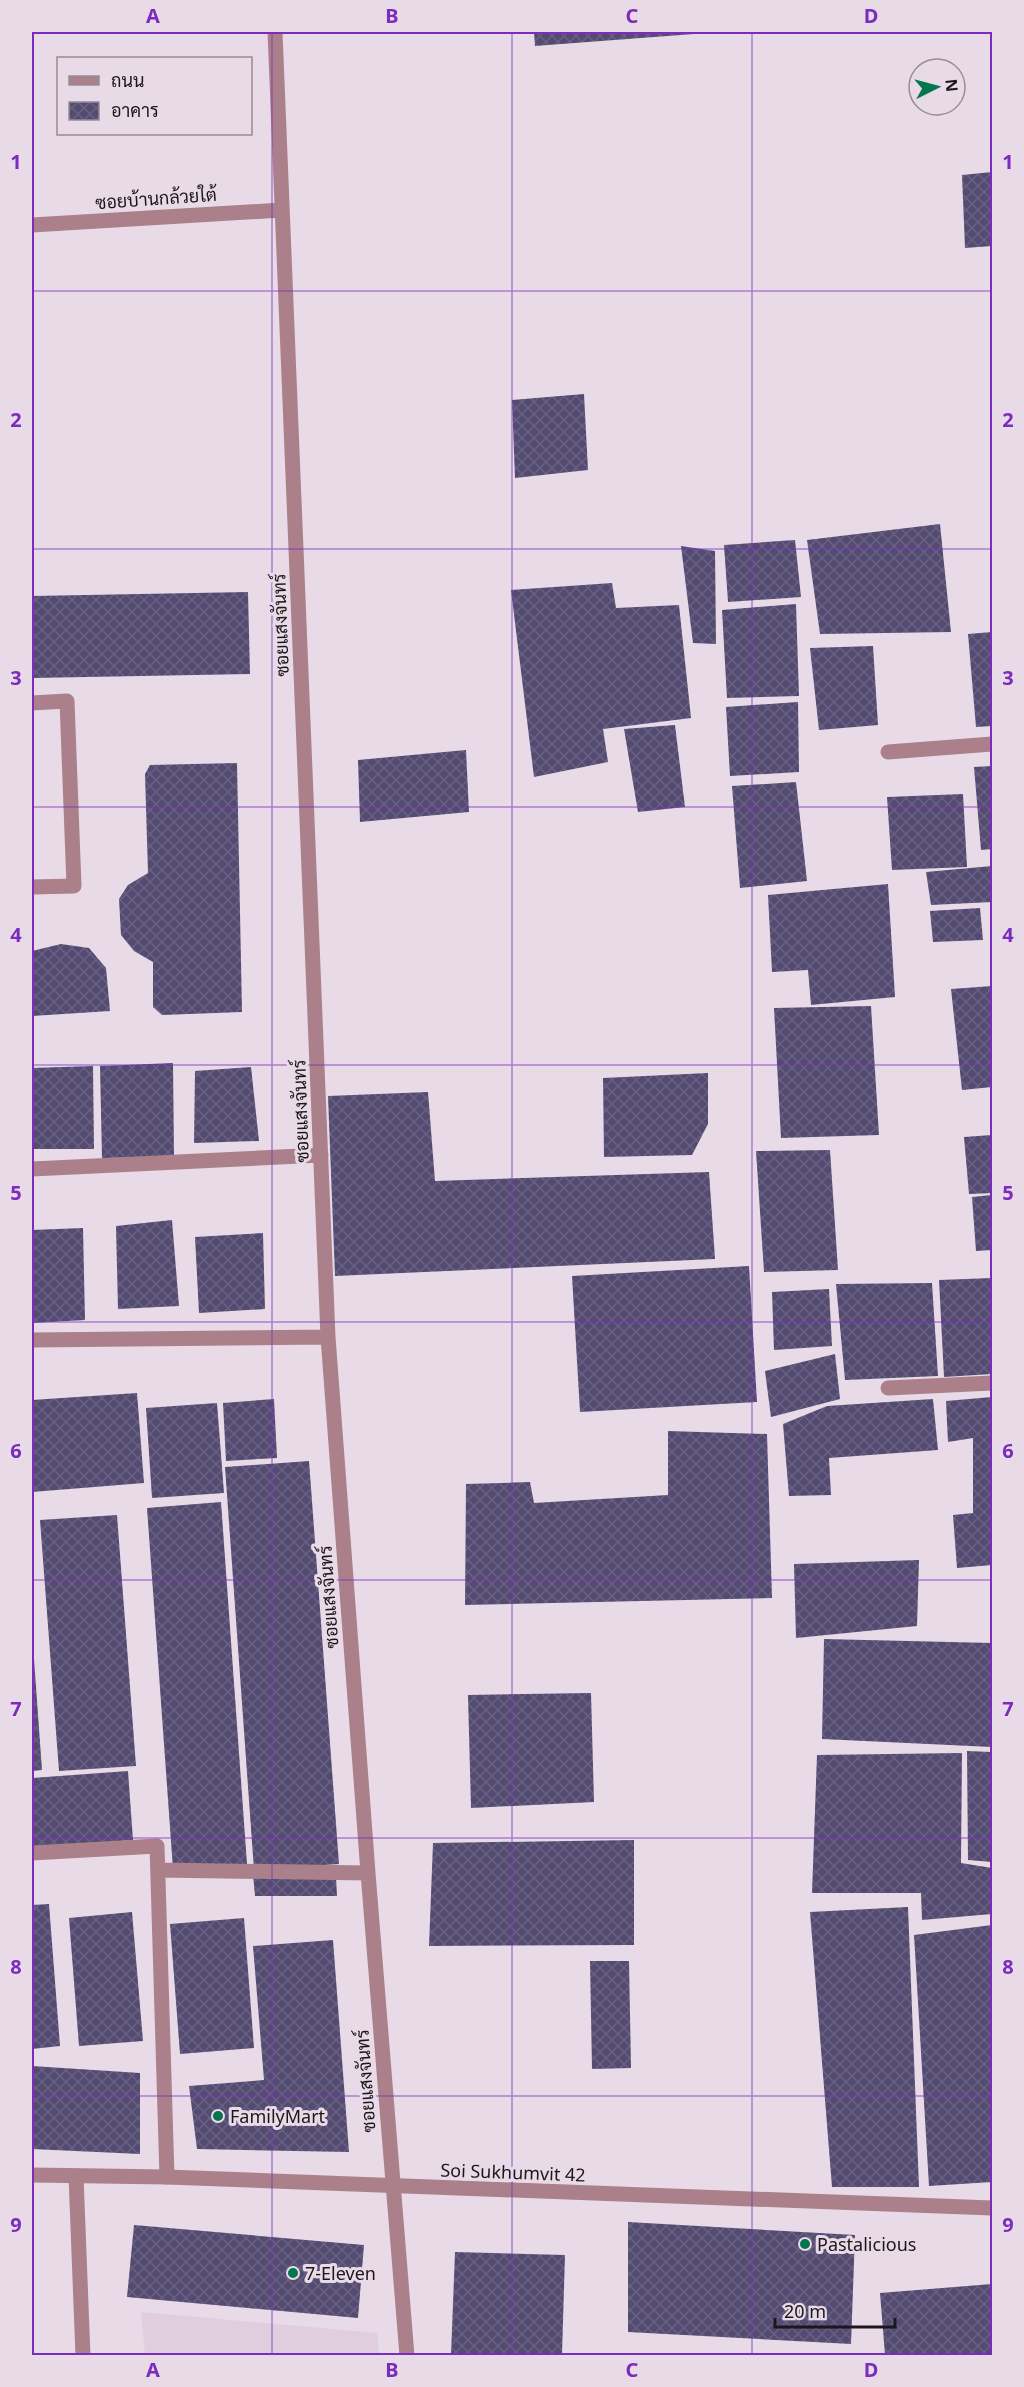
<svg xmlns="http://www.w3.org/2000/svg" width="1024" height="2387" font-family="'Noto Sans',Sarabun,sans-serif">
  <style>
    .built { fill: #e0cedf }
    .building { fill: url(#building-cross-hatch) }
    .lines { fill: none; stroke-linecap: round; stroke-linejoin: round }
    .service { stroke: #ab808b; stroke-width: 15 }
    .minor { stroke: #ab808b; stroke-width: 15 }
    .tertiary { stroke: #ab808b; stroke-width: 15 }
    .grid { fill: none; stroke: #7b2cbf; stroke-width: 1.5; stroke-opacity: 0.55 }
    .poi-dot { fill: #03754f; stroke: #e8dbe7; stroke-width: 2 }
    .labels { text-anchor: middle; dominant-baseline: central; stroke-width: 6; stroke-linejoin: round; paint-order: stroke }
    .street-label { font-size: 18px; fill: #1b171b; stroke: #e8dbe7 }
    .poi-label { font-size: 18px; fill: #1b171b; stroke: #e8dbe7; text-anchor: start }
    .neatline { fill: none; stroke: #7b2cbf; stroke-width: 2 }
    .grid-label { font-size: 20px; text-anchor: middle; font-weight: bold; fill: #7b2cbf }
  </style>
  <defs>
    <pattern id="building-cross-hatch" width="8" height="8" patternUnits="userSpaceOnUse" patternTransform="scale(1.5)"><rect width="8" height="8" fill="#544b72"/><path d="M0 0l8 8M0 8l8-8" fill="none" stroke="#696181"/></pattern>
  </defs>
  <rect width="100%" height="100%" fill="#e8dbe7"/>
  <path class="built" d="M141 2312 377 2333 379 2355H145Z"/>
  <path class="building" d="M534 32H707V33L535 46Z
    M992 172V246L965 248 962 175Z
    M584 394 588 470 515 478 512 400Z
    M940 524 951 632 820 634 807 540Z
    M795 540 801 597 728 602 724 545Z
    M681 546 715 551 716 644 693 643Z
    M612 583 616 608 679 605 691 718 603 729 608 762 534 777 511 590Z
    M248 592 250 674 32 678V596Z
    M796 604 799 696 727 698 722 610Z
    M992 632V726L976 727 968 634Z
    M873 646 878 725 819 730 810 648Z
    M798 702 799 772 730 776 726 707Z
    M675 725 685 807 638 812 624 729Z
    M466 750 469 812 360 822 358 760Z
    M237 763 242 1012 162 1015 153 1007V962L134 951 121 935 119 899 128 885 148 873 145 774 150 765Z
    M992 766V849L981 850 974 767Z
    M796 782 807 881 740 888 732 786Z
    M963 794 967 867 892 870 887 797Z
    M992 866V902L931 905 926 872Z
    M888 884 895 997 811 1005 808 970 772 972 768 895Z
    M980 908 983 940 933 942 930 911Z
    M61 944 89 948 106 968 110 1011 32 1016V951Z
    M992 986V1087L962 1090 951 989Z
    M871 1006 879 1135 781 1138 774 1008Z
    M173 1063 174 1157 102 1158 100 1066Z
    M93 1066 94 1149H32V1068Z
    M251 1067 259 1141 194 1143 195 1071Z
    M708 1073V1124L692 1155 604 1157 603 1078Z
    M428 1092 435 1181 709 1172 715 1259 335 1276 328 1096Z
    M992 1135V1193L969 1194 964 1137Z
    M830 1150 838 1270 764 1272 756 1151Z
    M992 1195V1250L976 1251 972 1197Z
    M172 1220 179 1306 118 1309 116 1226Z
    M83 1228 85 1320 32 1323V1230Z
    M263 1233 265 1309 199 1313 195 1237Z
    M749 1266 757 1402 580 1412 572 1276Z
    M992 1278V1374L944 1377 939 1280Z
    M932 1283 938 1376 845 1380 836 1284Z
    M829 1289 832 1346 774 1350 772 1292Z
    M835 1354 840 1399 771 1417 765 1371Z
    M137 1393 144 1483 32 1492V1400Z
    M992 1397V1565L957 1568 953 1515 973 1513V1438L948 1442 946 1401Z
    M274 1399 277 1458 226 1461 223 1403Z
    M933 1399 938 1450 829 1458 831 1495 789 1496 783 1424 827 1406Z
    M217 1403 224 1493 152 1498 146 1408Z
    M668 1431 767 1434 772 1598 465 1605 466 1484 530 1482 534 1503 668 1495Z
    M309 1461 339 1864 254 1870 225 1467Z
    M221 1502 247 1864 173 1869 147 1508Z
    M117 1515 136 1766 59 1771 40 1520Z
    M919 1560 917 1626 796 1638 794 1564Z
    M824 1639 992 1643V1747L822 1739Z
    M32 1645H33L42 1770 32 1771Z
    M591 1693 594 1802 471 1808 468 1695Z
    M967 1751 992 1752V1862L968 1860Z
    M962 1753 961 1863 992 1868V1914L922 1920 921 1893H812L817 1755Z
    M128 1771 133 1840 32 1848V1778Z
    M634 1840V1945L429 1946 433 1843Z
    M253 1875 336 1877 337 1896H255Z
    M49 1904 60 2046 32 2049V1905Z
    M908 1907 919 2187H832L810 1912Z
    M132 1912 143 2041 79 2046 69 1918Z
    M244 1918 254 2048 180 2054 170 1924Z
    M992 1925V2182L929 2186 914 1935Z
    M333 1940 349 2152 197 2149 189 2086 264 2080 253 1946Z
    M590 1961H629L631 2068 592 2069Z
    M32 2066 140 2073V2154L32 2149Z
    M628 2222 855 2235 851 2344 628 2332Z
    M134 2225 364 2245 358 2318 127 2297Z
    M455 2252 565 2255 562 2355H451Z
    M992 2284V2355H885L880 2293Z"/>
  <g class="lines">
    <path class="service" d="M32 703 67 701 74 886 32 887"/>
    <path class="minor" d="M275 32 328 1337 368 1873 407 2356
      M32 225 282 210
      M888 752 992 744
      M32 1169 321 1155
      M32 1340 328 1337
      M888 1388 992 1383
      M32 1853 157 1846 167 2177
      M158 1870 368 1873
      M76 2176 83 2356"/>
    <path class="tertiary" d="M32 2175 167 2177 992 2208"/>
  </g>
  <path class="grid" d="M272 32V2356M512 32V2356M752 32V2356M32 291H992M32 549H992M32 807H992M32 1065H992M32 1322H992M32 1580H992M32 1838H992M32 2096H992"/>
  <g class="poi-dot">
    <circle cx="218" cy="2116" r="6"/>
    <circle cx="805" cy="2244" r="6"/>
    <circle cx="293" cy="2273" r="6"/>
  </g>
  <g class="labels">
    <g class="street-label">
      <text transform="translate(156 198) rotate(-4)">ซอยบ้านกล้วยใต้</text>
      <text transform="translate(280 625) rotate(-92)">ซอยแสงจันทร์</text>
      <text transform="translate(300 1111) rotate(-92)">ซอยแสงจันทร์</text>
      <text transform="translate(328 1597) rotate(-94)">ซอยแสงจันทร์</text>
      <text transform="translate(365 2081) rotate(-94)">ซอยแสงจันทร์</text>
      <text transform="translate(513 2172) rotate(2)">Soi Sukhumvit 42</text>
    </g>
    <g class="poi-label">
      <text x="230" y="2116">FamilyMart</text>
      <text x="817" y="2244">Pastalicious</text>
      <text x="305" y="2273">7-Eleven</text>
    </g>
  </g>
  <rect width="1024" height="2387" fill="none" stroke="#e8dbe7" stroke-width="66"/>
  <rect x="57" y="57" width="195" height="78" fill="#e8dbe7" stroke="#968d95" stroke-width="1.5"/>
  <rect x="69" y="76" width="30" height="9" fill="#ab808b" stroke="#968d95" stroke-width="1.5"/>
  <text x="111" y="87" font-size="18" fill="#1b171b">ถนน</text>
  <rect x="69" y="102" width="30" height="18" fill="url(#building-cross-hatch)" stroke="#968d95" stroke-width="1.5"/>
  <text x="111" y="117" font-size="18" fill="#1b171b">อาคาร</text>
  <g transform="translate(937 87) rotate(84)"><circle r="28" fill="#e8dbe7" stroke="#968d95" stroke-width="1.5"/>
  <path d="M0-4.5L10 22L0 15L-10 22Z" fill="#03754f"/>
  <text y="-9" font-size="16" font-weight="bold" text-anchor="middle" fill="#1b171b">N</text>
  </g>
  <path d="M775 2318v9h120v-9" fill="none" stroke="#1b171b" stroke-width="3"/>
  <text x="784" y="2318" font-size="18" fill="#1b171b" stroke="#e8dbe7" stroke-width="4.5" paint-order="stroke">20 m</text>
  <rect x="33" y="33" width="958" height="2321" class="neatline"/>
  <g class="grid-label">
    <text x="153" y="23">A</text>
    <text x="392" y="23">B</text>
    <text x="632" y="23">C</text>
    <text x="871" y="23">D</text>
    <text x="16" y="169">1</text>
    <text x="1008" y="169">1</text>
    <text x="16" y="427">2</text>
    <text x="1008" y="427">2</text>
    <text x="16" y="685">3</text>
    <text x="1008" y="685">3</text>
    <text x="16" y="942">4</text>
    <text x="1008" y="942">4</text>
    <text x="16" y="1200">5</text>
    <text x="1008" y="1200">5</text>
    <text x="16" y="1458">6</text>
    <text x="1008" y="1458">6</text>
    <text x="16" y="1716">7</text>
    <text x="1008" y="1716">7</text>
    <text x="16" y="1974">8</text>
    <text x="1008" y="1974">8</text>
    <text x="16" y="2232">9</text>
    <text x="1008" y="2232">9</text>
    <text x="153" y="2377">A</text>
    <text x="392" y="2377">B</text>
    <text x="632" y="2377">C</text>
    <text x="871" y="2377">D</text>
  </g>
</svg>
